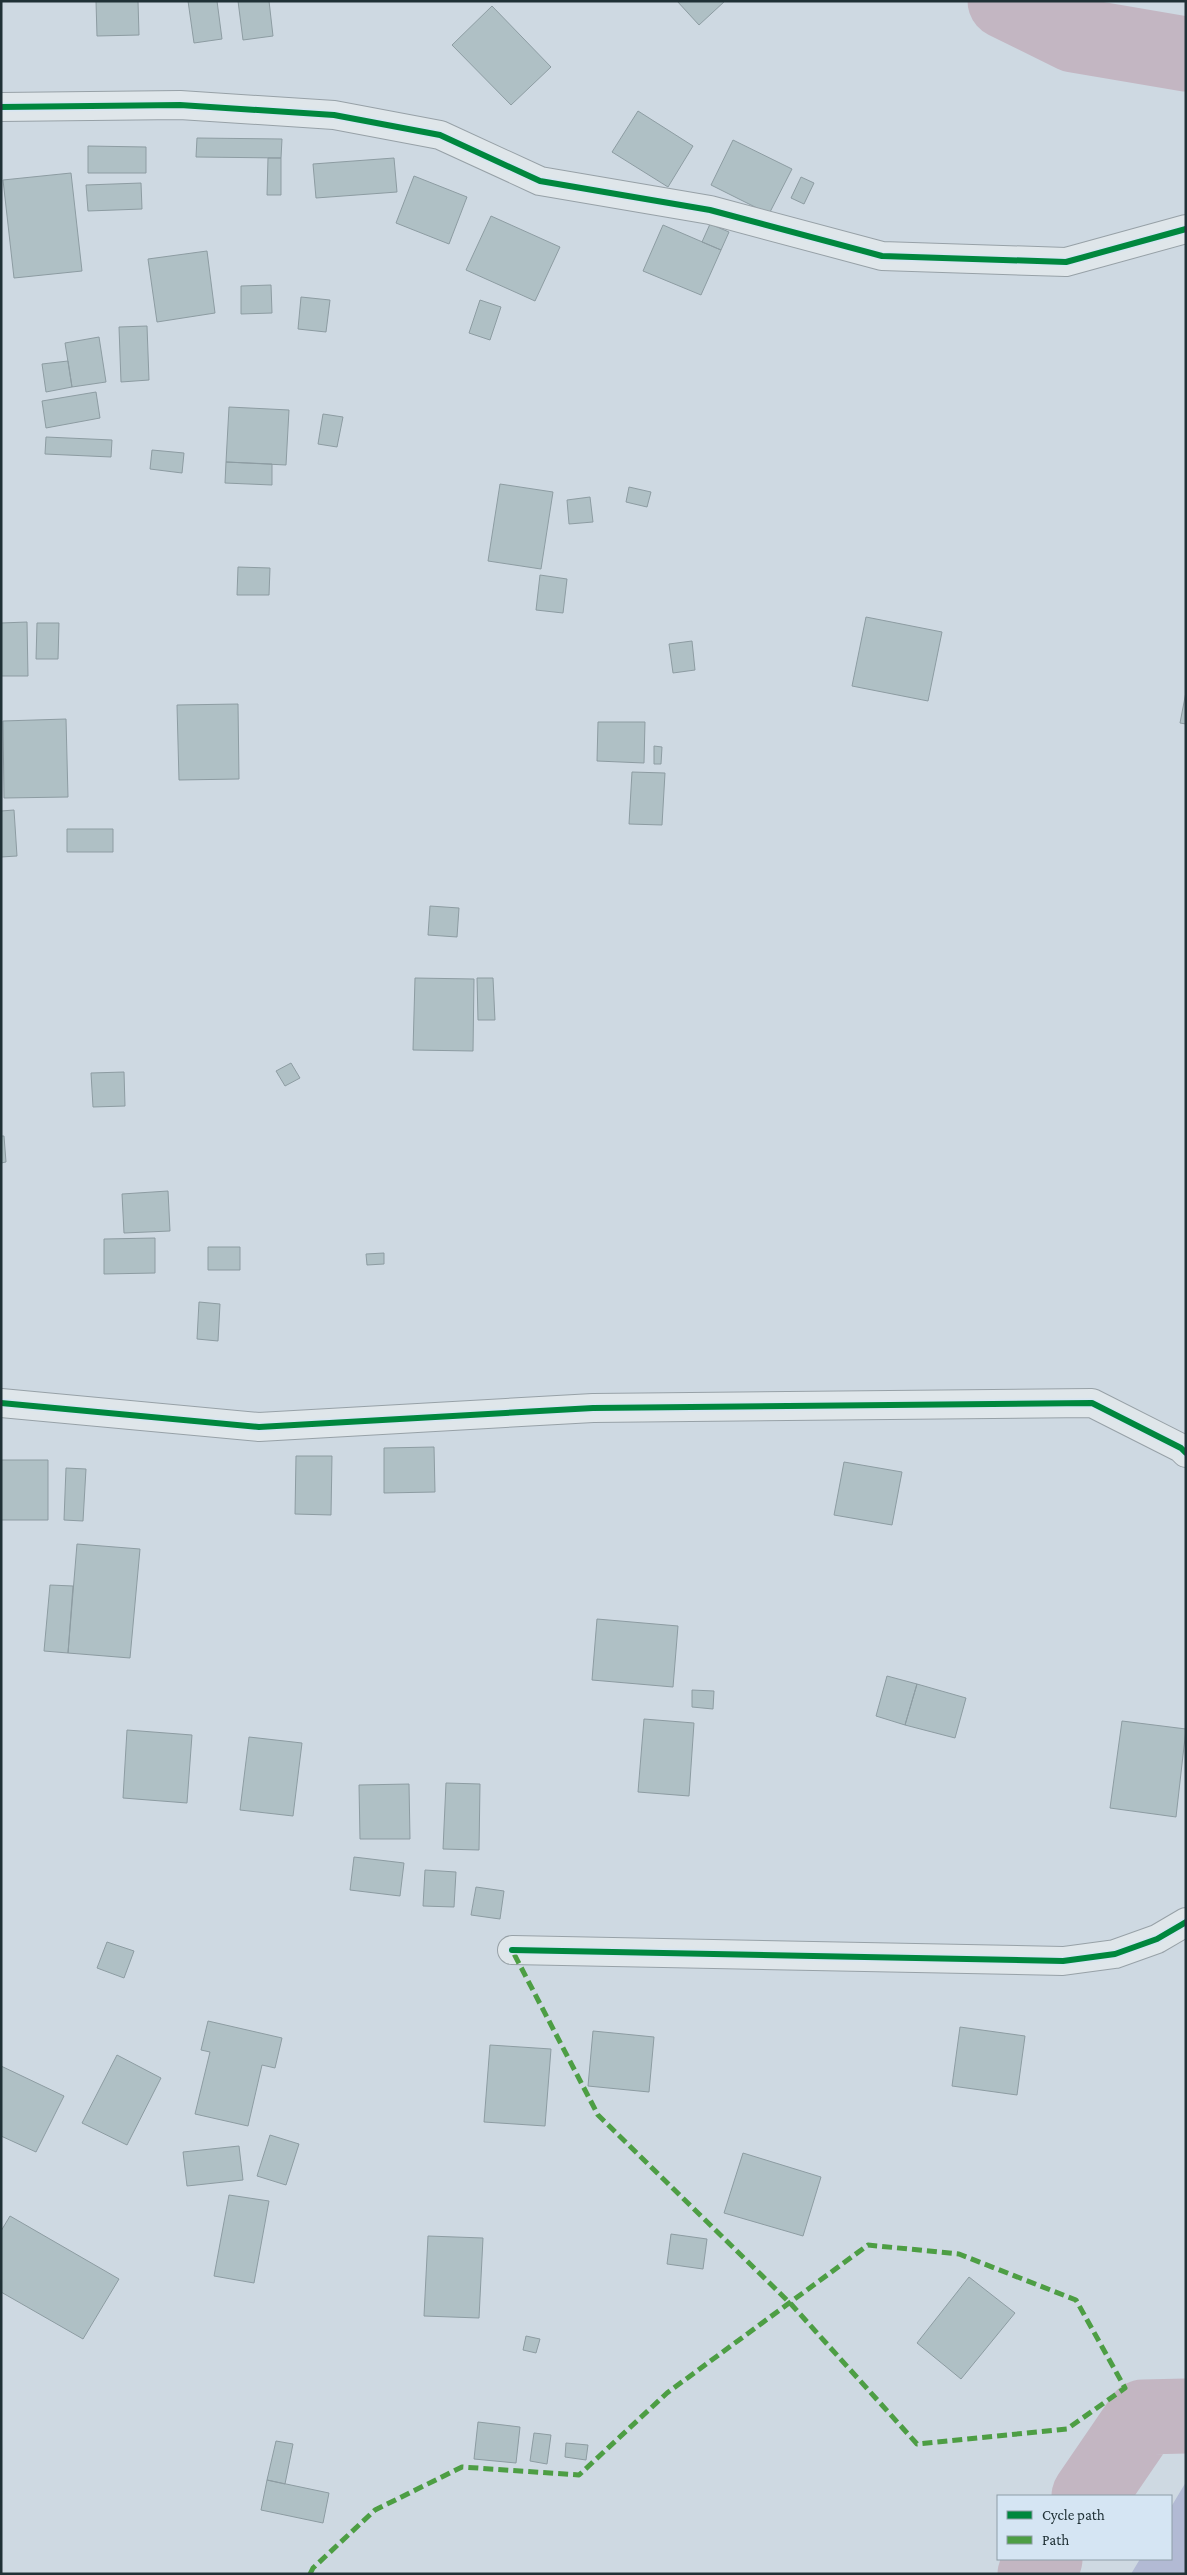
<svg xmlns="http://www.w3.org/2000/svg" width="1187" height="2575" font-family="'Crimson Pro',serif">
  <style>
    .green { fill: #b2bad4 }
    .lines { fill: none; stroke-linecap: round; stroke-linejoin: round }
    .river { stroke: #c3b6c2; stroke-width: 75 }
    .building { fill: #afc0c5; stroke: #8d9ca2 }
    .minor-casing { stroke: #97a1a7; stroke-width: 30 }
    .minor { stroke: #dfe6ea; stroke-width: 28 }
    .quiet { stroke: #4d9e44; stroke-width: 5; stroke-dasharray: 10 5; stroke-linecap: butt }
    .cycleway-casing { stroke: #d5e5f3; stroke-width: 9 }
    .cycleway { stroke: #00873e; stroke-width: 6 }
  </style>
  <rect width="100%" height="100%" fill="#ced9e2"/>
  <path class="green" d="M1186 2482V2574H1131L1140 2559H1171V2507Z"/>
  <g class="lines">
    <path class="river" d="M1005 1 1074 35 1186 54
      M1089 2496 1143 2417 1186 2416
      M1035 2574 1045 2559"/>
  </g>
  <path class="building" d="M96 1H138L139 35 97 36Z
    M188 1H217L222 39 194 43Z
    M238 1H269L273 36 243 40Z
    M677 1H725L699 25Z
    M492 6 551 67 511 105 452 45Z
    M638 111 693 146 668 187 612 152Z
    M197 138 282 139 281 158 196 157Z
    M733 140 792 169 769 214 711 185Z
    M88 146 146 147V173H88Z
    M268 158H281V195H267Z
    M394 158 397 192 316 198 313 164Z
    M71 173 82 271 14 278 3 180Z
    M414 176 467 197 449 244 396 223Z
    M801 177 814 183 804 204 791 198Z
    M141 183 142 209 88 211 86 185Z
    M491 216 560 247 535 301 466 270Z
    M710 224 729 232 721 250 702 242Z
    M663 225 721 250 701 295 643 271Z
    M207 251 215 313 157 322 148 259Z
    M271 285 272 313 241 314V286Z
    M301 297 330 300 326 332 298 329Z
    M480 300 501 307 490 340 469 333Z
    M147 326 149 380 121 382 119 327Z
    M99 337 106 382 72 387 65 343Z
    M68 361 72 387 46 392 42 364Z
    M96 392 100 418 46 428 42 401Z
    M229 407 289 410 286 465 226 462Z
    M323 414 343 417 337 447 318 444Z
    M46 437 112 440 111 457 45 454Z
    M152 450 184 453 182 473 150 469Z
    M226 462 272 464V485L225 483Z
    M500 484 553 492 541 569 488 561Z
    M629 487 651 492 647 507 626 502Z
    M590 497 593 522 569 524 567 500Z
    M238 567 270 568 269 595H237Z
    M540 575 567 579 563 613 536 610Z
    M866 617 942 632 928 701 852 686Z
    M27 622 28 676H1V623Z
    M37 623H59L58 659H36Z
    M692 641 695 670 673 673 669 644Z
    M1186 692V724L1180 723Z
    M238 704 239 779 179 780 177 705Z
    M66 719 68 797 4 798 3 721Z
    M598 722H645L644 763 597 761Z
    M654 746 662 747 661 764H654Z
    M632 772 665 773 662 825 629 824Z
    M14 810 17 856 1 857V811Z
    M67 829H113V852H67Z
    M430 906 459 908 457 937 428 935Z
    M415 978 474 979 473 1051 413 1050Z
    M477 978H493L495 1020H478Z
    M291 1063 300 1078 285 1086 276 1071Z
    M124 1072 125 1106 93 1107 91 1073Z
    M1 1136H4L6 1162 1 1163Z
    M168 1191 170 1231 124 1233 122 1194Z
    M155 1238V1273L104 1274V1239Z
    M208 1247H240V1270H208Z
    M384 1253V1264L367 1265 366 1254Z
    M199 1302 220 1304 218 1341 197 1339Z
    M434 1447 435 1492 384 1493V1448Z
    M296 1456H332L331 1515 295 1514Z
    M1 1460H48V1520H1Z
    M844 1462 902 1472 892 1525 834 1515Z
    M66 1468 86 1469 83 1521 64 1520Z
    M77 1544 140 1549 130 1658 68 1653Z
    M50 1585 73 1586 68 1653 44 1651Z
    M597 1619 678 1626 673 1687 592 1680Z
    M887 1676 917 1684 905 1725 876 1716Z
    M917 1684 966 1698 955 1738 905 1725Z
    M692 1690 714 1691 713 1709 692 1707Z
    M644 1719 694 1723 689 1796 638 1792Z
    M1122 1721 1186 1729 1176 1817 1110 1808Z
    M127 1730 192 1735 187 1803 123 1798Z
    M249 1737 302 1743 293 1816 240 1810Z
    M446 1783 480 1784 479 1850 443 1849Z
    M409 1784 410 1839H360L359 1785Z
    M354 1857 404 1863 400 1896 350 1890Z
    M425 1870 456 1872 454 1907 423 1906Z
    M476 1887 504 1891 500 1919 471 1915Z
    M107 1942 134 1951 124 1978 97 1968Z
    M208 2021 282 2038 275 2068 262 2065 248 2126 195 2114 210 2052 201 2050Z
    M960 2027 1025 2036 1017 2095 952 2086Z
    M593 2031 654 2037 649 2092 588 2086Z
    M490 2045 551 2049 545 2126 484 2122Z
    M117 2055 161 2078 127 2145 82 2123Z
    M1 2066 64 2096 36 2152 1 2136Z
    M270 2135 299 2144 286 2185 257 2176Z
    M239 2146 243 2180 187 2186 183 2152Z
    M743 2153 821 2177 803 2236 724 2213Z
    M229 2195 269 2201 254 2283 214 2276Z
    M10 2216 119 2279 83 2339 1 2292V2231Z
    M671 2234 707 2239 703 2269 667 2264Z
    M428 2236 483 2238 479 2318 424 2316Z
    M969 2277 1015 2313 961 2379 917 2343Z
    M526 2336 540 2339 536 2353 523 2350Z
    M478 2422 520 2427 516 2463 474 2459Z
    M534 2433 551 2435 547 2464 530 2461Z
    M276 2441 293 2444 285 2484 267 2480Z
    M566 2443 588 2445 586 2460 565 2457Z
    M267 2480 329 2493 323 2523 261 2510Z"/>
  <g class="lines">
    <g class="minor-casing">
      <path id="minor" d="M1 107 180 105 334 115 440 135 540 181 710 210 882 256 1066 262 1186 229
        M1 1403 259 1427 593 1408 1092 1403 1181 1448 1186 1453
        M512 1950 1063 1961 1115 1954 1157 1939 1186 1922"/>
    </g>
    <use href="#minor" class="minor"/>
    <path class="quiet" d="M310 2574 313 2568 375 2510 462 2467 579 2475 667 2393 868 2245 959 2254 1076 2300 1125 2388 1067 2429 917 2444 791 2304 598 2115 512 1950"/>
    <g class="cycleway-casing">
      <path id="cycleway" d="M1 107 180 105 334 115 440 135 540 181 710 210 882 256 1066 262 1186 229
        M1 1403 259 1427 593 1408 1092 1403 1181 1448 1186 1453
        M512 1950 1063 1961 1115 1954 1157 1939 1186 1922"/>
    </g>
    <use href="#cycleway" class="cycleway"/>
  </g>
  <rect width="1187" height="2575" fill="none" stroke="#203136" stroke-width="5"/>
  <rect x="997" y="2495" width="175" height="65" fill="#d5e5f3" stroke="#8d9da7"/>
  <rect x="1007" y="2511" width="25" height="8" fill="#00873e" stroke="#8d9da7"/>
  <text x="1042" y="2520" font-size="15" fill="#203136">Cycle path</text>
  <rect x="1007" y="2536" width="25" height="8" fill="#4d9e44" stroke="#8d9da7"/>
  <text x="1042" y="2545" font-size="15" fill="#203136">Path</text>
</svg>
